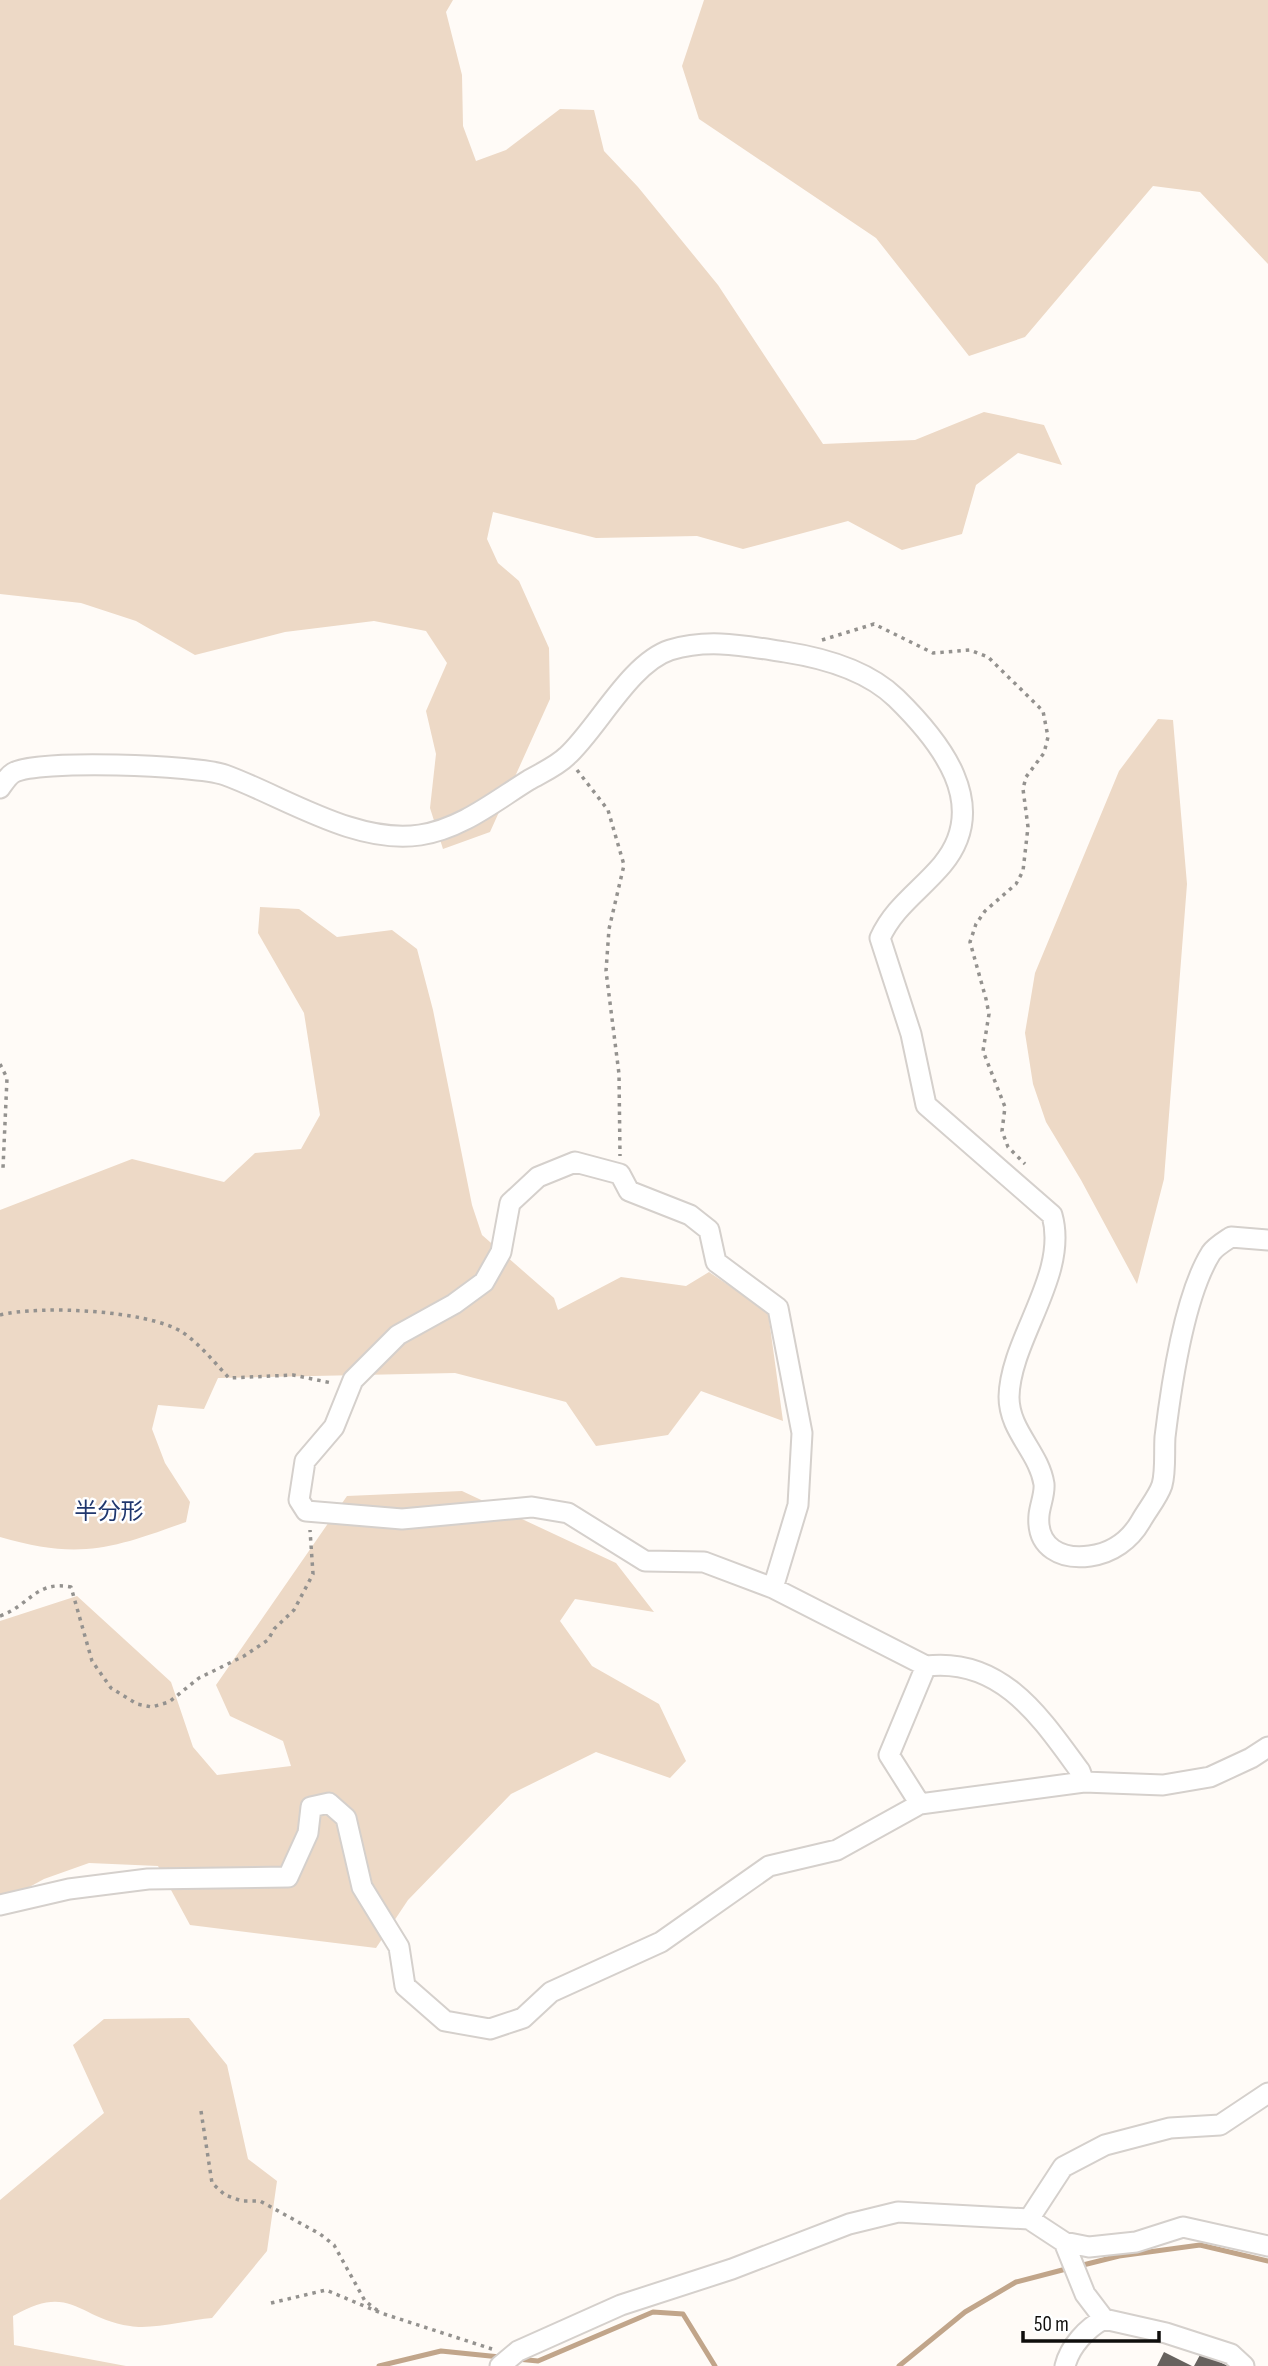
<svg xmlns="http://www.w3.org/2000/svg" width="1268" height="2366" font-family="'Sofia Sans Condensed','Noto Sans JP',sans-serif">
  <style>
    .green { fill: #edd9c6 }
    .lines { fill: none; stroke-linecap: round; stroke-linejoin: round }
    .stream { stroke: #c1a58a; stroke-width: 5 }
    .building { fill: #67625e }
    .street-casing { stroke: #d5d0cc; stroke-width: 23 }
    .path { stroke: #94928f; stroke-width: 3.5; stroke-dasharray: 3.5 5; stroke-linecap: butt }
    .street { stroke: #fff; stroke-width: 19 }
    .labels { text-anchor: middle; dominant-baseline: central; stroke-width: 5; stroke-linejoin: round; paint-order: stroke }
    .neighbourhood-label { font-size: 23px; fill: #20376e; stroke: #fff }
  </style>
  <rect width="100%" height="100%" fill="#fffbf7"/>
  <path class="green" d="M0 0H453L446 12 462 75 463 126 476 161 506 150 560 109 594 110 604 151 638 187 718 285 823 444 915 440 984 412 1044 425 1062 465 1018 453 976 485 962 534 902 550 848 521 743 549 697 536 596 538 493 512 487 539 498 563 519 581 549 648 550 699 490 832 443 849 430 808 436 754 426 711 447 663 426 631 374 621 285 632 195 655 136 621 81 603 0 594Z
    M704 0H1268V264L1200 192 1153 186 1025 337 969 356 876 238 699 119 682 66Z
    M1158 719 1173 720 1187 884 1164 1179 1137 1284 1081 1180 1046 1122 1033 1084 1025 1033 1035 973 1119 771Z
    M260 907 299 909 337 937 392 930 417 949 433 1010 472 1205 482 1235 554 1298 558 1310 621 1277 686 1286 709 1272 768 1312 783 1421 701 1391 668 1435 596 1446 566 1402 455 1373 218 1378 204 1409 158 1405 152 1429 165 1463 190 1502 186 1522C111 1549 79 1560 0 1537V1210L132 1159 224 1182 255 1153 301 1149 320 1115 304 1013 258 933Z
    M462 1491 616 1563 654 1612 575 1599 560 1621 592 1666 659 1704 686 1761 670 1778 596 1752 511 1794 408 1900 376 1948 190 1925 158 1866 89 1863 44 1879 0 1903V1621L77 1596 171 1682 193 1747 217 1775 291 1766 283 1741 230 1716 216 1685 347 1496Z
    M189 2018 227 2065 248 2159 277 2181 267 2251 212 2318C189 2320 152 2330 130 2326 77 2318 71 2282 13 2316L14 2345 126 2366H0V2200L104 2113 73 2045 104 2019Z"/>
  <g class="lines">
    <path class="stream" d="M1079 2266 1119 2256 1200 2245 1268 2261
      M517 2359 538 2361 653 2312 683 2314 715 2366
      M379 2366 441 2351 500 2357
      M899 2366 965 2312 1016 2282 1070 2268"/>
  </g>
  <path class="building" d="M1164 2352 1192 2366H1157Z
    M1201 2353 1228 2366H1194Z"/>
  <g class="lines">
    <g class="street-casing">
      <path id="street" d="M0 788C3 784 8 776 13 773 36 759 197 765 225 775 283 796 356 845 420 835 461 829 495 801 529 780 541 773 557 766 567 756 597 729 630 663 670 650 709 638 745 646 785 652 824 658 867 670 896 698 940 741 992 805 942 865 920 891 894 907 880 938L911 1034 926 1105 1052 1215C1069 1275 1010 1339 1009 1397 1009 1431 1039 1452 1044 1484 1045 1494 1040 1505 1039 1515 1036 1548 1062 1560 1090 1556 1112 1553 1130 1540 1141 1521 1147 1510 1158 1497 1162 1485 1166 1471 1164 1452 1165 1437 1171 1387 1184 1296 1211 1253 1215 1247 1225 1241 1231 1237L1268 1240
        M773 1588 798 1505 802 1433 778 1308 716 1262 709 1230 690 1215 629 1191 620 1174 575 1162 538 1177 510 1203 501 1252 484 1282 454 1304 398 1335 353 1380 334 1427 305 1461 299 1500 306 1511 402 1519 532 1507 568 1513 645 1561 704 1562 773 1588 926 1666C1002 1657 1041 1718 1080 1771L1084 1782
        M920 1804 889 1755 926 1666
        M0 1905 69 1889 148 1879 288 1877 308 1833 311 1807 329 1803 346 1818 362 1887 399 1947 405 1986 445 2021 490 2029 523 2018 551 1992 661 1942 769 1866 837 1850 920 1804 1084 1782 1163 1785 1210 1777 1251 1758 1268 1747
        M1029 2219 1063 2167 1105 2145 1170 2128 1220 2125 1268 2093
        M1064 2242 1089 2247 1136 2242 1183 2227 1268 2246
        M500 2366 518 2351 621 2305 732 2269 849 2224 898 2212 1029 2219 1064 2242 1085 2294 1104 2319 1166 2333 1231 2354 1244 2366
        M1065 2366C1070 2346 1087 2328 1104 2319"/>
    </g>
    <path class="path" d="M822 640 874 624 933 653 970 650 988 657 1043 711 1048 737 1044 753 1026 777 1023 789 1028 827 1023 871 1016 884 985 911 976 924 970 942 986 999 989 1014 983 1051 1005 1107 1002 1131 1008 1147 1025 1164
      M577 770 608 810 624 865 609 929 606 971 619 1074 620 1156
      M0 1064 7 1078 3 1168
      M0 1315C40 1305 147 1310 182 1332 200 1344 214 1362 229 1378L293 1375 332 1383
      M0 1616C29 1606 36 1580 71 1587L92 1661 111 1688 137 1704 152 1707 169 1702 199 1678 244 1656 268 1640 274 1629 294 1610 313 1574 310 1530
      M201 2111 212 2183 225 2195 242 2201H260L320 2234 334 2245 365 2301 381 2313
      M271 2303 326 2290 381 2313 492 2349"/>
    <use href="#street" class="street"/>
  </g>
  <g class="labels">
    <g class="neighbourhood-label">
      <text x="109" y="1512">半分形</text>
    </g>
  </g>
  <path d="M1023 2331v10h136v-10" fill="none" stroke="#0f0e0c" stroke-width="3.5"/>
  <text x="1034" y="2331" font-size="21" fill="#0f0e0c" stroke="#ffffff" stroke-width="5" paint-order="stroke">50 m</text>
</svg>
